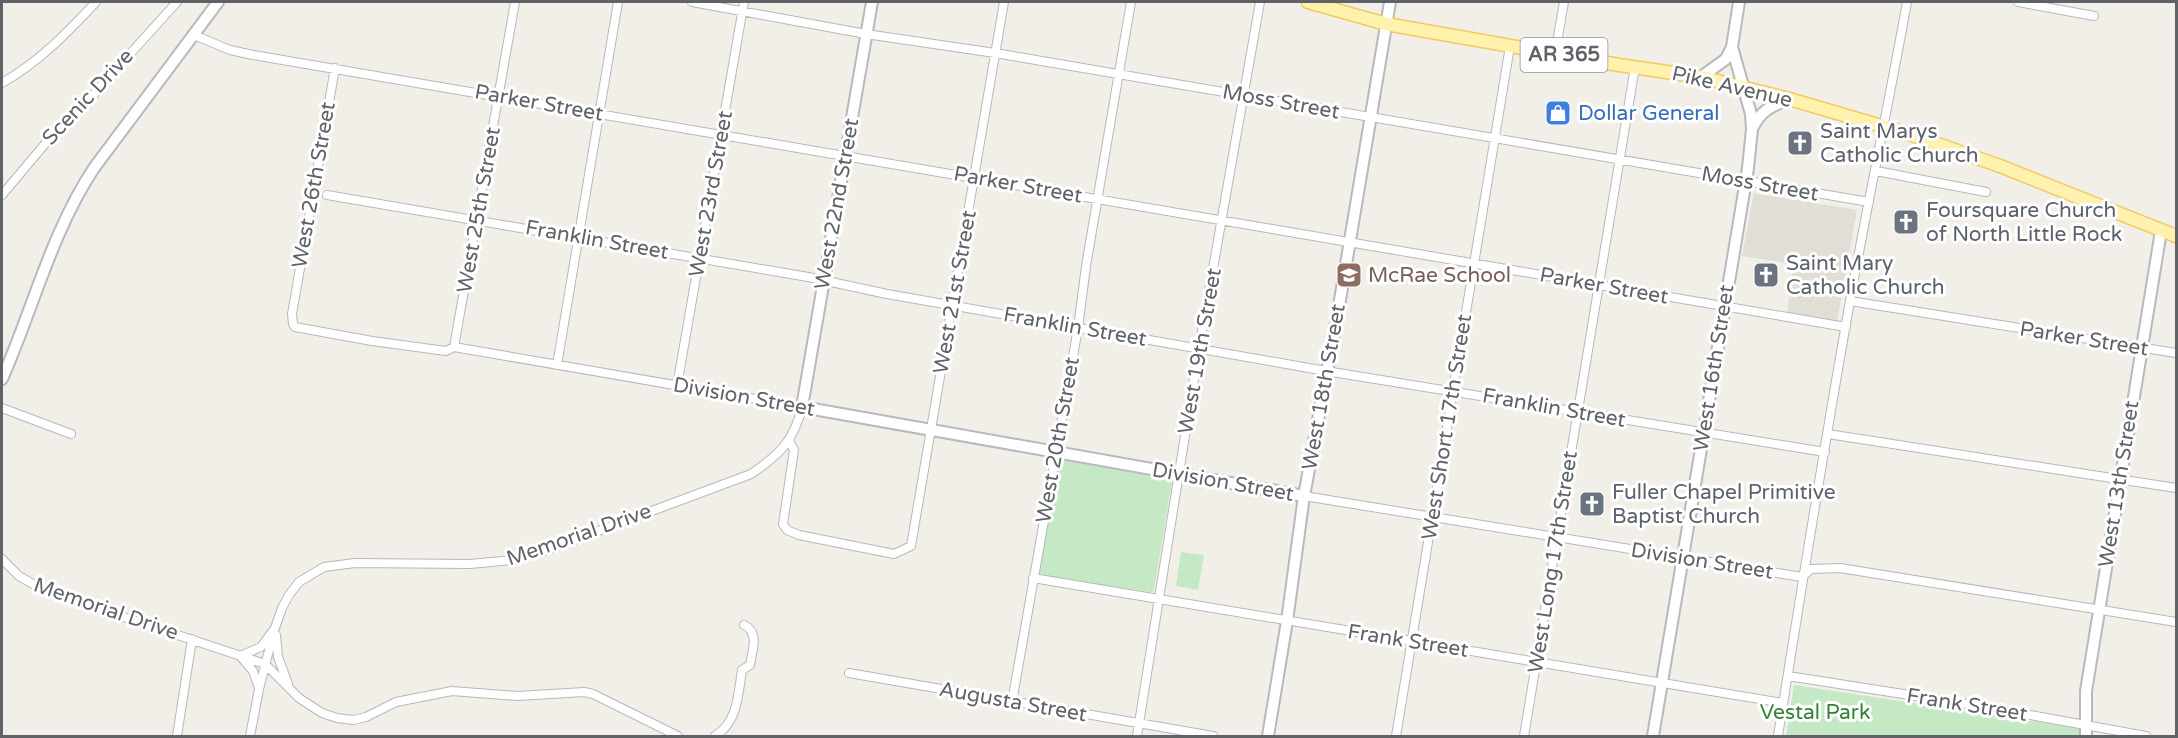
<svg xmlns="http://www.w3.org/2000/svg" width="2178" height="738" font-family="'Varela Round',sans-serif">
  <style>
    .education { fill: #e1ded6 }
    .green { fill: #c5e8c5 }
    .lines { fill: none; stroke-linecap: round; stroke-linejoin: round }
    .street-casing { stroke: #b5b8bc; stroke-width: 10 }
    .secondary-casing { stroke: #b6babf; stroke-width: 14 }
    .primary-casing { stroke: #f2c960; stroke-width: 15 }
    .street { stroke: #fff; stroke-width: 8 }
    .secondary { stroke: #fff; stroke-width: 10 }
    .primary { stroke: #fff2af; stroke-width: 12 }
    .labels { text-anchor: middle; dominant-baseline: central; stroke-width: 6; stroke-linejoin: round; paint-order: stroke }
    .shield { fill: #fff; stroke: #8f9295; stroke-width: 1.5 }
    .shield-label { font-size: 20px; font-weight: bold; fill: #5f6368 }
    .street-label { font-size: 21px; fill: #5f6368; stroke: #fff }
    .shop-label { font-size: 21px; fill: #366cbe; stroke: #fff; text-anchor: start }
    .worship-label { font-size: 21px; fill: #5b616d; stroke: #fff; text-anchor: start }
    .education-label { font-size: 21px; fill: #785e54; stroke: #fff; text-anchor: start }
    .park-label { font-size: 21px; fill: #348238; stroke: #fff }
  </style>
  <rect width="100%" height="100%" fill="#f1efe8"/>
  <path class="education" d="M1754 193 1857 210 1837 321 1787 312 1794 264 1742 256Z"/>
  <path class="green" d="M1063 460 1169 479 1172 482 1154 590 1152 592 1042 576 1039 572 1057 464Z
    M1181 552 1204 555 1198 590 1176 586Z
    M1794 685 2079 728V736H1786Z"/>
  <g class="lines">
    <g class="street-casing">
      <path id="street" d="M692 2 866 34 995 53 1869 202
        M2018 2 2094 16
        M194 35 230 50 253 55 1846 327
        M1555 54 1564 2
        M2 83C39 62 67 33 96 2
        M1876 171 1986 192
        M2 195 50 138 92 96 177 2
        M327 195 808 277 887 294 1326 371 1825 452
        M1850 301 2176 353
        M454 347 515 2
        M557 365 618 2
        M677 386 744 2
        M2 408 71 434
        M1828 434 2176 488
        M789 441 794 450 783 524 787 530 799 535 894 554 911 546 1004 2
        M1304 496 1802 577 1811 569 1840 568 2176 622
        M2 559 19 576 45 591 265 664 299 698 322 713 337 718 353 720 366 717 396 702 452 691 518 696 584 692 593 694 678 736
        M1033 578 1783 703
        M276 635 278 657 288 684
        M240 656 261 647 275 628 282 608 289 595 299 582 324 567 355 563 470 564 512 560 542 552 751 474C779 455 794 441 802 407L454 347 446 351 372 341 295 327 293 324 292 314 335 68
        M241 657 253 671 259 688
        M849 673 1213 736
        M1788 676 1980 706 2146 736
        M1012 702 1078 328 1086 266 1131 2
        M177 736 192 639
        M250 736 259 689 273 635
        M715 736C738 722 738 695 742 670L750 665C752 651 760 632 744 625
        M1137 736 1199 348 1260 2
        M1396 736 1510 46
        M1524 736 1635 67
        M1778 736C1801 591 1824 446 1850 301 1868 201 1889 102 1907 2"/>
    </g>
    <g class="secondary-casing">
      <path id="secondary" d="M872 2 802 407 1304 496
        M1701 77 1726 59 1732 47
        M1752 129C1760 111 1771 106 1789 99
        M2 379C33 309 51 233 94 168L218 2
        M1268 736 1287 621 1304 496 1338 312 1390 2
        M1653 736 1748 168 1752 129 1751 114 1732 47 1739 2
        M2086 736V691L2161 231"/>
    </g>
    <g class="primary-casing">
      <path id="primary" d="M1308 2 1386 24 1619 65 1701 77 1789 99 1909 134 2000 166 2176 236"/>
    </g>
    <use href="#street" class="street"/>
    <use href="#secondary" class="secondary"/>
    <use href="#primary" class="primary"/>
  </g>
  <defs>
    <g id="shop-square" transform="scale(1.35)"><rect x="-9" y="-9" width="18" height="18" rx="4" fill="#3f7fe0" stroke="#fff"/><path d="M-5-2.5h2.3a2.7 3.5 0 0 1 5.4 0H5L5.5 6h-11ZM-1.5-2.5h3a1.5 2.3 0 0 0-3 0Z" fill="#fff"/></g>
    <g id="church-square" transform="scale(1.35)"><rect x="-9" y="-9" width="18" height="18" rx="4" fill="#6b7280" stroke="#fff"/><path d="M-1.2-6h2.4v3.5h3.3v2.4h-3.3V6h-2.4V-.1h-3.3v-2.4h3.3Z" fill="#fff"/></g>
    <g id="school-square" transform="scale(1.35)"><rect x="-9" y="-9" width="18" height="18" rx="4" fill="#8d6e63" stroke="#fff"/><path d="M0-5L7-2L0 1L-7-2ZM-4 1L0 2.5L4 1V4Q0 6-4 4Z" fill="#fff"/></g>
  </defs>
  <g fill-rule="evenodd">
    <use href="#shop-square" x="1558" y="113"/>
    <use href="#church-square" x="1800" y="143"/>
    <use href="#church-square" x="1906" y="222"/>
    <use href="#school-square" x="1349" y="275"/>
    <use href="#church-square" x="1766" y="275"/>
    <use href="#church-square" x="1592" y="504"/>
  </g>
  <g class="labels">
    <rect class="shield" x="1520.5" y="38" width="87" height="34" rx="4.5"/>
    <g class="shield-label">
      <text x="1564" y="55">AR 365</text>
    </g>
    <g class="street-label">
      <text transform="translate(1732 87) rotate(13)">Pike Avenue</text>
      <text transform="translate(88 97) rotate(-47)">Scenic Drive</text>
      <text transform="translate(1281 102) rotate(10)">Moss Street</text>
      <text transform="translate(539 103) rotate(10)">Parker Street</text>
      <text transform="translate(1760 184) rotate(10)">Moss Street</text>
      <text transform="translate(314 185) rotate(-80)">West 26th Street</text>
      <text transform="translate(1018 185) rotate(10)">Parker Street</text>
      <text transform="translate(711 194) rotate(-80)">West 23rd Street</text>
      <text transform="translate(837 204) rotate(-80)">West 22nd Street</text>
      <text transform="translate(479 210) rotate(-80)">West 25th Street</text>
      <text transform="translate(597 240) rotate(10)">Franklin Street</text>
      <text transform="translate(1604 286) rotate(10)">Parker Street</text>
      <text transform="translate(955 292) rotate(-80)">West 21st Street</text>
      <text transform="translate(1075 327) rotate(10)">Franklin Street</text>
      <text transform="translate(2084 339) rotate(9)">Parker Street</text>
      <text transform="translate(1200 351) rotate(-80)">West 19th Street</text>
      <text transform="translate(1714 368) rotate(-81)">West 16th Street</text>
      <text transform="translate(1324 387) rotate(-80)">West 18th Street</text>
      <text transform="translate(744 397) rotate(10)">Division Street</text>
      <text transform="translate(1554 408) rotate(10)">Franklin Street</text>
      <text transform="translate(1447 427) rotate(-81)">West Short 17th Street</text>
      <text transform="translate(1058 440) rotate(-80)">West 20th Street</text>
      <text transform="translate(1223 482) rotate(10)">Division Street</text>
      <text transform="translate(2119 484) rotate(-81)">West 13th Street</text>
      <text transform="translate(579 535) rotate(-19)">Memorial Drive</text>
      <text transform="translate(1702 561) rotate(9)">Division Street</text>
      <text transform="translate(1553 562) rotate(-81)">West Long 17th Street</text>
      <text transform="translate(106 609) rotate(19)">Memorial Drive</text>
      <text transform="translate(1408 641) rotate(9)">Frank Street</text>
      <text transform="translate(1013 702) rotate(10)">Augusta Street</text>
      <text transform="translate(1967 705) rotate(9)">Frank Street</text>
    </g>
    <g class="shop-label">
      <text x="1578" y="113">Dollar General</text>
    </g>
    <g class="worship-label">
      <text x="1820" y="131">Saint Marys<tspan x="1820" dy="24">Catholic Church</tspan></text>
      <text x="1926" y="210">Foursquare Church<tspan x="1926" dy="24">of North Little Rock</tspan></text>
      <text x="1786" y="263">Saint Mary<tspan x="1786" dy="24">Catholic Church</tspan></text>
      <text x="1612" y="492">Fuller Chapel Primitive<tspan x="1612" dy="24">Baptist Church</tspan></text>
    </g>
    <g class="education-label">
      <text x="1368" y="275">McRae School</text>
    </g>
    <g class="park-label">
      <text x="1815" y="712">Vestal Park</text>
    </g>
  </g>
  <rect width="2178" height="738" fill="none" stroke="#5f6368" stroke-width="6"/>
</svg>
